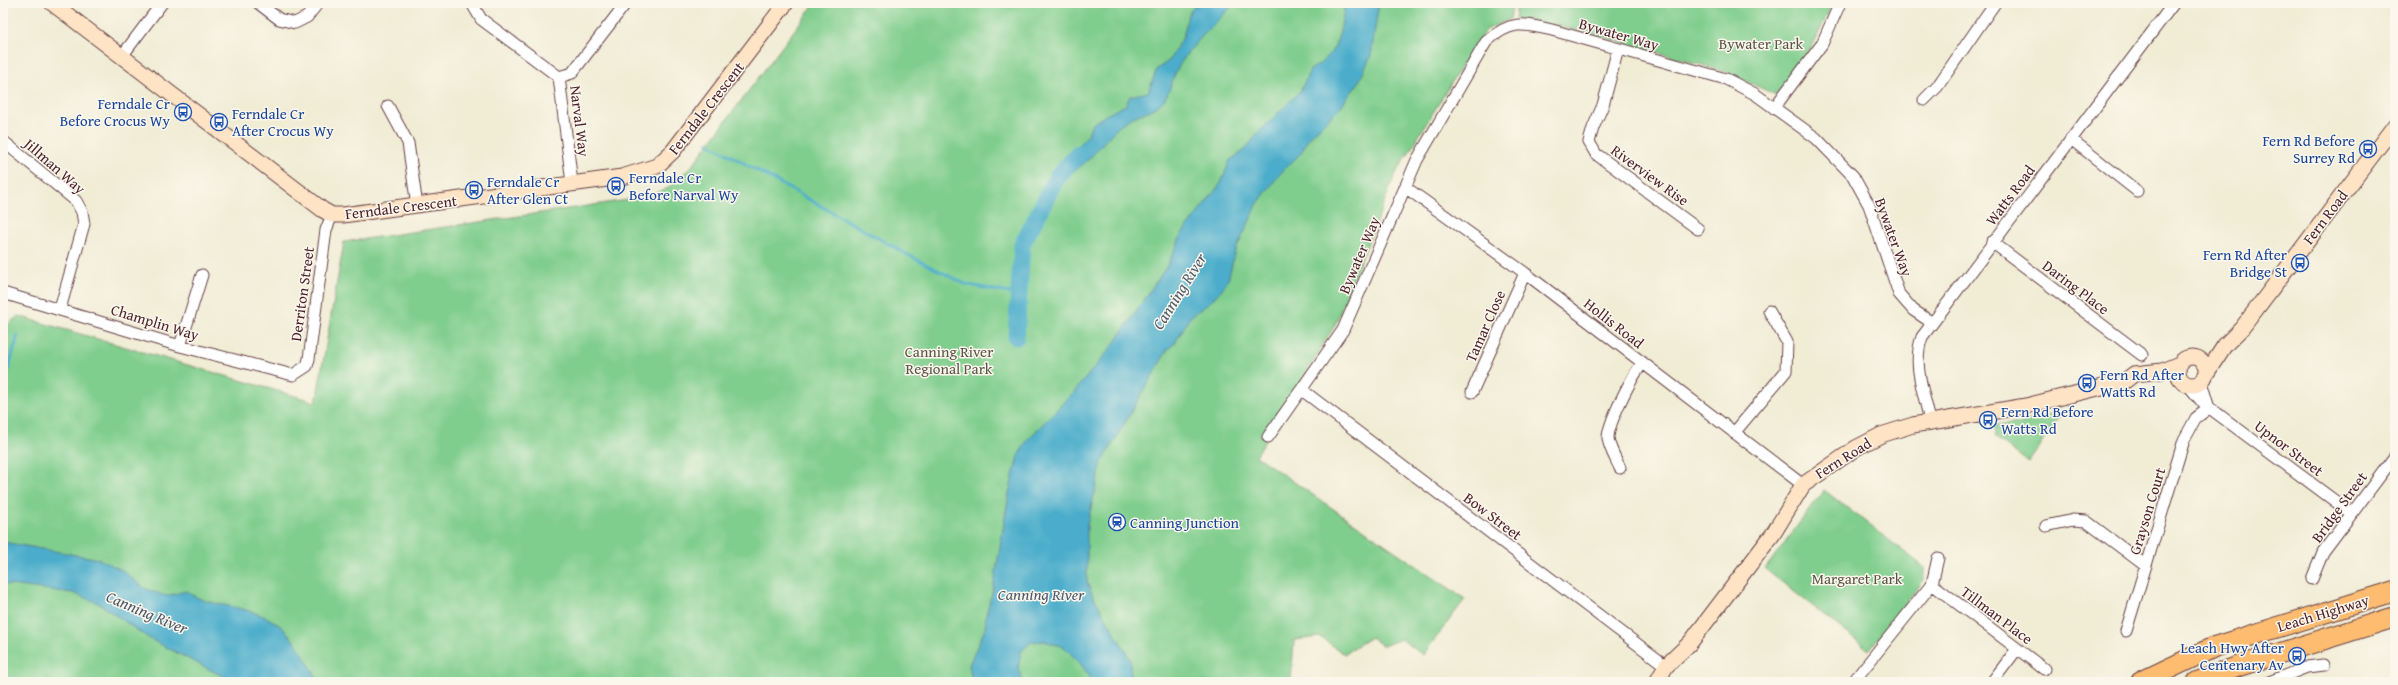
<svg xmlns="http://www.w3.org/2000/svg" width="2398" height="685" font-family="'Gentium Book Plus',serif">
  <style>
    .green { fill: #80ce8d; stroke: #65765c }
    .water { fill: #4cadcb; stroke: #4b667b }
    .lines { fill: none; stroke-linecap: round; stroke-linejoin: round }
    .stream { stroke: #4cadcb; stroke-width: 3 }
    .river { stroke: #4cadcb; stroke-width: 17 }
    .street-casing { stroke: #633e44; stroke-width: 13 }
    .secondary-casing { stroke: #633e44; stroke-width: 17 }
    .highway-casing { stroke: #633e44; stroke-width: 22 }
    .street { stroke: #fff; stroke-width: 11 }
    .secondary { stroke: #fee4c5; stroke-width: 15 }
    .highway { stroke: #fdbc6f; stroke-width: 20 }
    .labels { text-anchor: middle; dominant-baseline: central; stroke-width: 3; stroke-linejoin: round; paint-order: stroke }
    .street-label { font-size: 15px; fill: #4a1f2b; stroke: #fbf7ec }
    .park-label { font-size: 15px; fill: #5a5448; stroke: #fbf7ec }
    .transit-label { font-size: 15px; fill: #164399; stroke: #fbf7ec; text-anchor: start }
    .water-label { font-size: 16px; font-style: italic; fill: #4b586b; stroke: #fbf7ec }
  </style>
  <rect width="100%" height="100%" fill="#fbf7ec"/>
  <filter id="ink" filterUnits="userSpaceOnUse"><feTurbulence type="fractalNoise" baseFrequency=".025" numOctaves="2"/><feDisplacementMap in="SourceGraphic" scale="8" xChannelSelector="R" yChannelSelector="G"/><feConvolveMatrix kernelMatrix="1 2 1 2 8 2 1 2 1" color-interpolation-filters="sRGB"/></filter>
  <filter id="wash" filterUnits="userSpaceOnUse"><feTurbulence type="fractalNoise" baseFrequency=".012" numOctaves="4" result="noise"/><feDisplacementMap in="SourceGraphic" scale="16" xChannelSelector="R" yChannelSelector="G"/><feGaussianBlur stdDeviation="0.9" result="paint"/><feColorMatrix in="noise" values="0 0 0 0 0 0 0 0 0 0 0 0 0 0 0 0 0 1.4 0 .05"/><feComposite in="paint" operator="in"/></filter>
  <g filter="url(#wash)">
    <rect width="100%" height="100%" fill="#f1ecd4"/>
    <path class="green" d="M815 3H1513L1510 19 1486 30 1475 44 1395 175 1335 325 1256 456 1465 599 1423 655 1401 639 1383 646 1371 637 1344 654 1320 637 1294 640 1291 682H3V329L18 316 316 402 344 242 648 197 668 188 691 167Z
      M1517 3H1833L1813 45 1776 95 1726 72 1595 34 1515 18Z
      M2065 410 2028 462 1996 438 1995 426 2021 423Z
      M1824 490 1924 567V580L1869 650 1765 569Z"/>
    <path class="water" d="M1200 3H1235C1217 22 1197 39 1182 61 1173 73 1172 88 1164 100 1157 110 1133 115 1123 123 1104 138 1092 162 1070 173L1063 169C1065 153 1076 148 1086 137 1089 134 1089 129 1091 126 1095 120 1119 108 1126 105L1130 96 1148 92 1157 69 1170 60C1172 53 1177 48 1181 41 1189 25 1182 13 1200 3Z
      M1345 3H1379L1371 55 1359 82 1339 109 1309 137 1301 153 1278 176 1258 203 1235 252 1228 280 1223 288 1210 302 1190 317 1175 343 1168 349 1102 462 1087 525V582L1093 596 1130 659 1131 682H1094L1080 663 1064 647 1044 641 1031 642 1021 652 1018 669 1024 682H977L971 677 969 665 985 629 986 615 993 589 1009 493 1018 456 1028 439 1074 392 1113 345 1167 266 1183 232 1221 183 1230 160 1245 150 1257 134 1301 90 1310 70C1339 55 1340 33 1345 3Z
      M3 542 99 559 122 570 144 588 166 596 187 591C199 601 213 603 229 606 287 618 291 634 319 682H234L150 639 98 603 73 593 3 584Z"/>
    <g class="lines">
      <path class="stream" d="M708 143 912 257 965 284 1019 295
        M3 388 18 335"/>
      <path class="river" d="M1016 337 1022 245 1057 177 1079 153"/>
    </g>
  </g>
  <g filter="url(#ink)">
    <g class="lines">
      <g class="street-casing">
        <path id="street" d="M258 3 279 19 295 23 307 17 318 3
          M476 3 474 7 481 19 559 77 572 183
          M1618 49 1603 105 1593 128 1589 142 1596 154 1698 229
          M122 56 162 3
          M559 77 572 73 626 3
          M1924 100 1937 87 1995 3
          M388 106 408 143 417 206
          M1774 108 1822 44 1840 3
          M2071 139 2137 191
          M3 141 76 201 82 212 84 224 60 309
          M1405 187 1525 273 1803 485
          M1992 242 2142 355
          M3 293 180 346 293 375 307 366 309 359 326 230 332 215
          M180 346 202 275
          M2201 382 2208 405
          M2188 385 2203 403 2351 513
          M1302 390 1666 666
          M1472 392 1525 273
          M1930 421C1924 393 1912 364 1922 337L2174 3
          M1734 433 1786 371 1787 342 1769 311
          M1268 437 1343 330 1417 160 1486 42C1510 20 1523 23 1552 30L1726 79 1755 94 1816 138 1853 176 1869 205 1899 294 1913 310 1931 322
          M1620 468C1616 459 1609 448 1608 438 1608 423 1632 376 1642 364
          M2046 526 2073 520 2086 521 2146 566
          M2312 579 2323 552 2395 456
          M1932 584 2044 669
          M2126 631 2184 440 2196 418 2209 408
          M1853 682 1932 584 1938 558
          M1992 682 2017 649
          M2269 682 2307 667 2323 665"/>
      </g>
      <g class="secondary-casing">
        <path id="secondary" d="M52 3 323 210 332 215H343L622 177 657 166 673 151 786 3
          M2178 371a14 14 0 1 1 28 0a14 14 0 1 1-28 0Z
          M2204 377 2225 345 2242 328 2395 125
          M1657 682 1666 666 1690 643 1773 534 1803 485 1856 448 1881 435 1913 425 2026 406 2106 386 2125 381 2134 374 2162 371 2179 364"/>
      </g>
      <g class="highway-casing">
        <path id="highway" d="M2141 682 2214 647 2395 591
          M2197 682 2242 665 2395 617"/>
      </g>
      <use href="#street" class="street"/>
      <use href="#secondary" class="secondary"/>
      <use href="#highway" class="highway"/>
    </g>
  </g>
  <defs>
    <g id="bus-ring" transform="scale(0.9)"><circle r="9.5" fill="#fbf7ec" stroke="#1a4fb4" stroke-width="1.5"/><path d="M-5-6H5V4H4V6H2V4H-2V6H-4V4H-5ZM-3.5-4V0h7V-4ZM-3.5 1.2v1.5H-2V1.2ZM2 1.2v1.5H3.5V1.2Z" fill="#1a4fb4"/></g>
    <g id="station-ring" transform="scale(0.9)"><circle r="9.5" fill="#fbf7ec" stroke="#1a4fb4" stroke-width="1.5"/><path d="M-3-6H3Q5-6 5-4V2Q5 4 3 4L4.5 6H3L1.5 4h-3L-3 6H-4.5L-3 4Q-5 4-5 2V-4Q-5-6-3-6ZM-3.5-4v3h7v-3ZM-3.5 1v1.5H-2V1ZM2 1v1.5H3.5V1Z" fill="#1a4fb4"/></g>
  </defs>
  <g fill-rule="evenodd">
    <use href="#bus-ring" x="183" y="112"/>
    <use href="#bus-ring" x="219" y="122"/>
    <use href="#bus-ring" x="2368" y="149"/>
    <use href="#bus-ring" x="616" y="186"/>
    <use href="#bus-ring" x="474" y="190"/>
    <use href="#bus-ring" x="2300" y="263"/>
    <use href="#bus-ring" x="2087" y="383"/>
    <use href="#bus-ring" x="1988" y="420"/>
    <use href="#station-ring" x="1117" y="522"/>
    <use href="#bus-ring" x="2297" y="656"/>
  </g>
  <g class="labels">
    <g class="street-label">
      <text transform="translate(1619 34) rotate(16)">Bywater Way</text>
      <text transform="translate(706 108) rotate(-52)">Ferndale Crescent</text>
      <text transform="translate(580 121) rotate(83)">Narval Way</text>
      <text transform="translate(55 166) rotate(41)">Jillman Way</text>
      <text transform="translate(1650 175) rotate(36)">Riverview Rise</text>
      <text transform="translate(2010 195) rotate(-53)">Watts Road</text>
      <text transform="translate(401 207) rotate(-7)">Ferndale Crescent</text>
      <text transform="translate(2325 217) rotate(-53)">Fern Road</text>
      <text transform="translate(1894 237) rotate(70)">Bywater Way</text>
      <text transform="translate(1359 255) rotate(-67)">Bywater Way</text>
      <text transform="translate(2076 287) rotate(37)">Daring Place</text>
      <text transform="translate(302 294) rotate(-82)">Derriton Street</text>
      <text transform="translate(155 322) rotate(17)">Champlin Way</text>
      <text transform="translate(1614 323) rotate(38)">Hollis Road</text>
      <text transform="translate(1485 326) rotate(-66)">Tamar Close</text>
      <text transform="translate(2289 448) rotate(37)">Upnor Street</text>
      <text transform="translate(1843 458) rotate(-32)">Fern Road</text>
      <text transform="translate(2339 507) rotate(-54)">Bridge Street</text>
      <text transform="translate(2147 511) rotate(-73)">Grayson Court</text>
      <text transform="translate(1493 516) rotate(37)">Bow Street</text>
      <text transform="translate(2323 613) rotate(-17)">Leach Highway</text>
      <text transform="translate(1997 615) rotate(37)">Tillman Place</text>
    </g>
    <g class="park-label">
      <text x="1761" y="43">Bywater Park</text>
      <text x="949" y="351">Canning River<tspan x="949" dy="17">Regional Park</tspan></text>
      <text x="1857" y="578">Margaret Park</text>
    </g>
    <g class="transit-label">
      <text x="170" y="103" text-anchor="end">Ferndale Cr<tspan x="170" dy="17">Before Crocus Wy</tspan></text>
      <text x="232" y="113">Ferndale Cr<tspan x="232" dy="17">After Crocus Wy</tspan></text>
      <text x="2355" y="140" text-anchor="end">Fern Rd Before<tspan x="2355" dy="17">Surrey Rd</tspan></text>
      <text x="629" y="177">Ferndale Cr<tspan x="629" dy="17">Before Narval Wy</tspan></text>
      <text x="487" y="181">Ferndale Cr<tspan x="487" dy="17">After Glen Ct</tspan></text>
      <text x="2287" y="254" text-anchor="end">Fern Rd After<tspan x="2287" dy="17">Bridge St</tspan></text>
      <text x="2100" y="374">Fern Rd After<tspan x="2100" dy="17">Watts Rd</tspan></text>
      <text x="2001" y="411">Fern Rd Before<tspan x="2001" dy="17">Watts Rd</tspan></text>
      <text x="1130" y="522">Canning Junction</text>
      <text x="2284" y="647" text-anchor="end">Leach Hwy After<tspan x="2284" dy="17">Centenary Av</tspan></text>
    </g>
    <g class="water-label">
      <text transform="translate(1179 291) rotate(-58)">Canning River</text>
      <text x="1041" y="594">Canning River</text>
      <text transform="translate(147 612) rotate(23)">Canning River</text>
    </g>
  </g>
  <rect width="2398" height="685" fill="none" stroke="#fbf7ec" stroke-width="16"/>
</svg>
